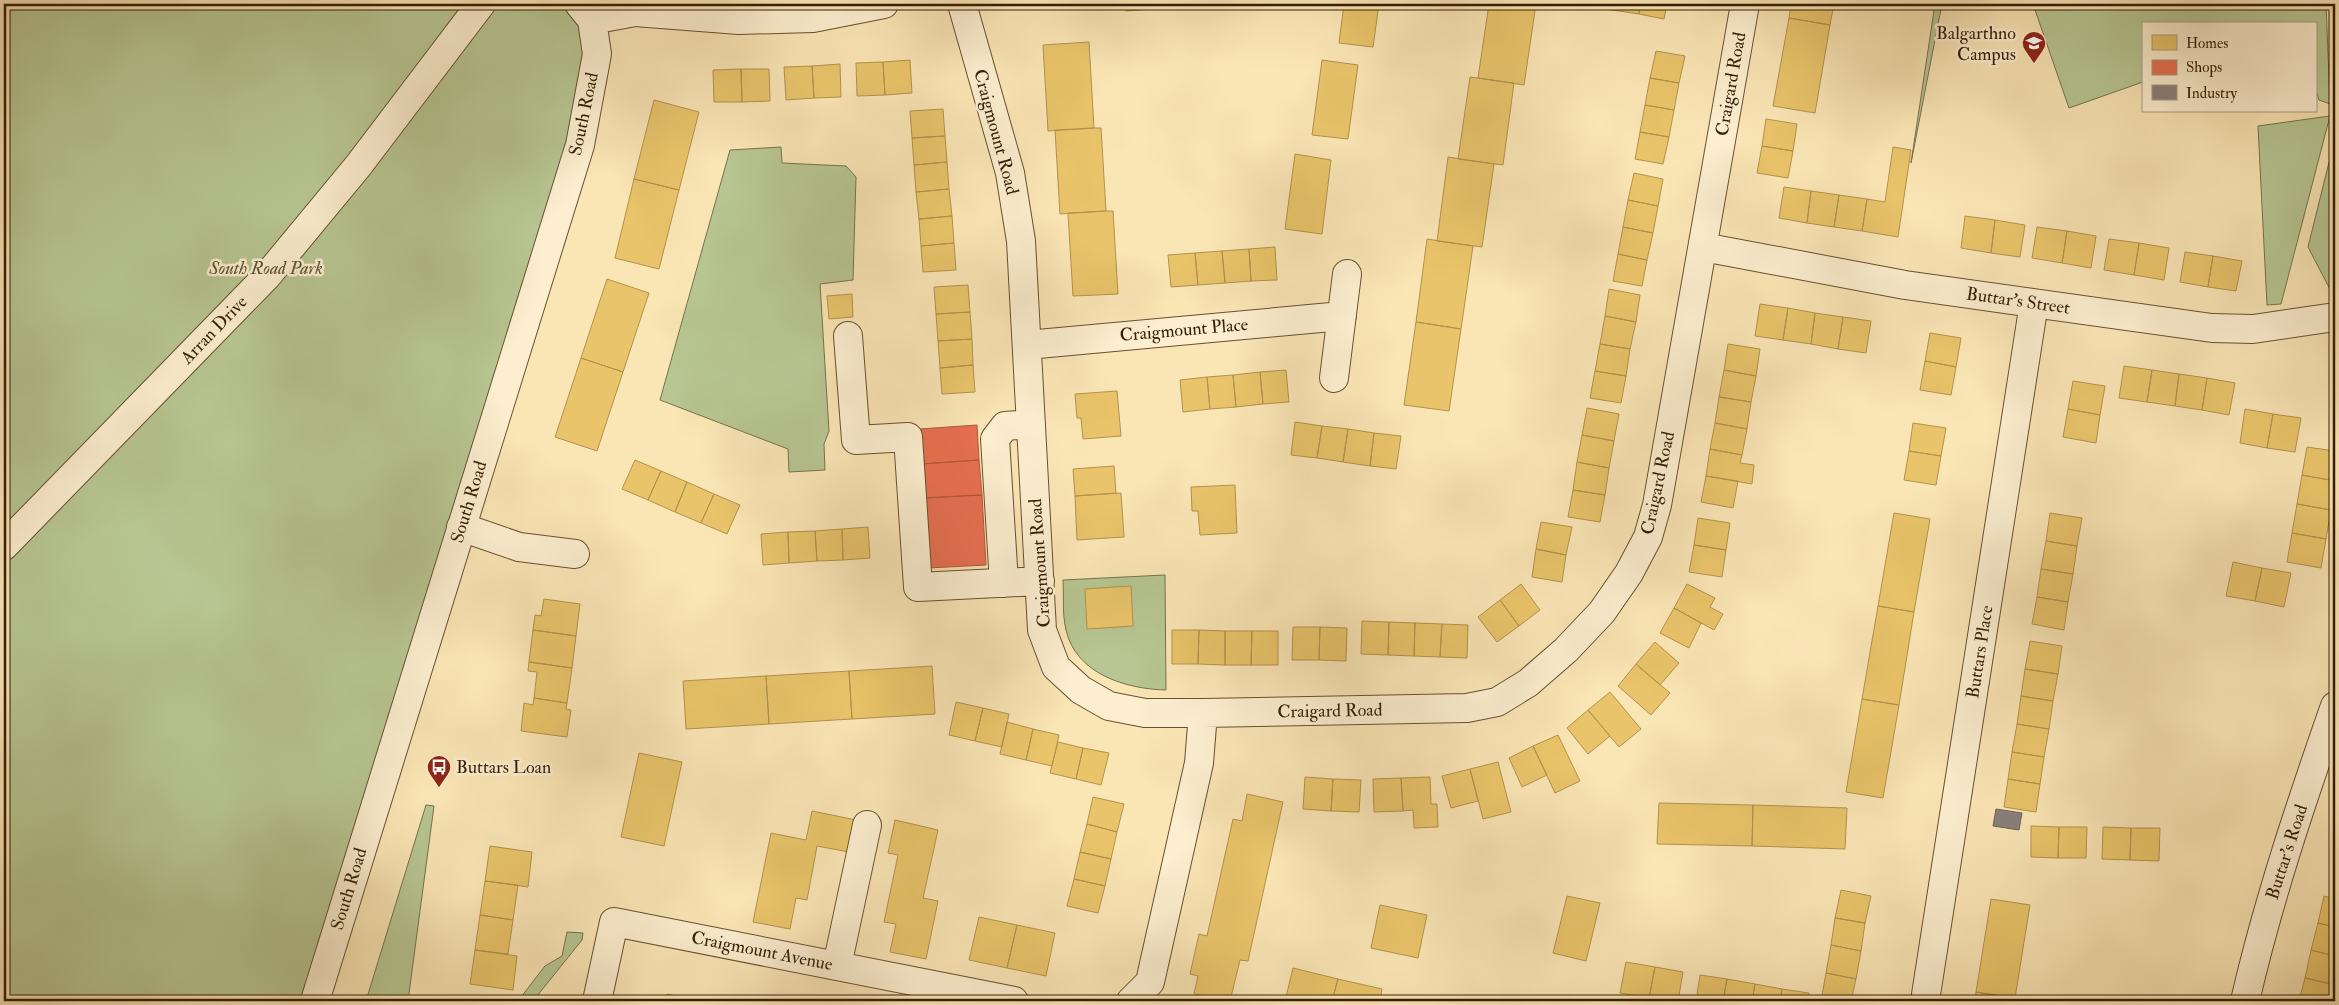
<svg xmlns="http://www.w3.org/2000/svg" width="2339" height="1005" font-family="'IM FELL Double Pica',serif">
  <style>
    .green { fill: #b7c692; stroke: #76724c }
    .homes { fill: #e9c46a; stroke: #b3924c }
    .shops { fill: #e76f51; stroke: #b1573a }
    .industry { fill: #8a817c; stroke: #706358 }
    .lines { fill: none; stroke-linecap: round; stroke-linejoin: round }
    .minor-casing { stroke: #665031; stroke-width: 30 }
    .minor { stroke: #fceecf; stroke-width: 28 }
    .labels { text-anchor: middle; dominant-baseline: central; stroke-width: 5; stroke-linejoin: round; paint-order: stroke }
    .poi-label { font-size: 18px; fill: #341e05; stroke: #fceecf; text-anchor: end }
    .street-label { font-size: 18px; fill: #341e05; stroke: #fceecf }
    .park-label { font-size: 18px; font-style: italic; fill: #5b502f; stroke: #fceecf }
  </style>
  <rect width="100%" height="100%" fill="#fae5b5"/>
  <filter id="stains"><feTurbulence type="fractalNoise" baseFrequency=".004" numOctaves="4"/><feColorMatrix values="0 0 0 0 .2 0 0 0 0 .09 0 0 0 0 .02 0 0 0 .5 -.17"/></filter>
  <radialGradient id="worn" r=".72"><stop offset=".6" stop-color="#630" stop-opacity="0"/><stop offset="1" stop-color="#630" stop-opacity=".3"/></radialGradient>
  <path class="green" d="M4 4H579L597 54 315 1001H4Z
    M1935 4H1942L1911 163Z
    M2033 4H2326L2330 104 2319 100 2315 88V24H2143V82L2069 108Z
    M2330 116 2281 304 2267 305 2258 126Z
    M2335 138V295H2333L2308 247Z
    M781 147 782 163 846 166 856 177 853 280 820 284 829 431 824 444 825 470 789 472 788 449 660 400 730 150Z
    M1165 575 1166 690C1126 689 1076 674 1066 630 1062 614 1064 595 1063 580Z
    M426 805 434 806 408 1001H366Z
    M567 932 583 933 582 940 533 1001H518L545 966 562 956Z"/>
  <path class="homes" d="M1125 4H1152V9L1126 11Z
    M1152 4H1179V8L1152 9Z
    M1344 4H1379L1373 47 1339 43Z
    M1489 4H1536L1524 85 1478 78Z
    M1586 4H1613L1612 10 1586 6Z
    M1613 4H1640L1639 14 1612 10Z
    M1640 4H1667L1664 19 1639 14Z
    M1791 4H1834L1830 25 1789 18Z
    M1789 18 1830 25 1815 113 1773 106Z
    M1089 42 1094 128 1048 131 1043 45Z
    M1656 51 1685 56 1679 83 1650 78Z
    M910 60 912 93 885 95 883 62Z
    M1322 60 1358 65 1348 139 1312 135Z
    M883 62 885 95 857 96 856 63Z
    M840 64 841 97 814 98 812 66Z
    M812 66 814 98 786 100 784 67Z
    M741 69H769L770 101 742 102Z
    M741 69 742 102H714L713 70Z
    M1470 77 1514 83 1503 165 1458 159Z
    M1650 78 1679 83 1674 110 1645 105Z
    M654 100 699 112 679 190 634 179Z
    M1645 105 1674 110 1669 137 1640 132Z
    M943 109 945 136 912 138 910 111Z
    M1766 119 1797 124 1793 151 1762 146Z
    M1094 128H1101L1106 211 1060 214 1055 130Z
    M1640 132 1669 137 1663 164 1635 159Z
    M945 136 947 162 914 165 912 138Z
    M1762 146 1793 151 1788 178 1757 173Z
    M1893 147 1911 150 1898 237 1862 231 1867 199 1885 202Z
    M1295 154 1331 160 1322 234 1285 229Z
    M1448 157 1494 164 1482 247 1437 241Z
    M947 162 949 189 916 192 914 165Z
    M1634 173 1663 179 1658 206 1628 200Z
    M634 179 679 190 659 269 615 258Z
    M1784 187 1811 191 1807 223 1779 218Z
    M949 189 952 216 919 219 916 192Z
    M1811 191 1839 195 1834 227 1807 223Z
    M1839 195 1867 199 1862 231 1834 227Z
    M1628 200 1658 206 1653 233 1623 227Z
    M1106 211H1113L1118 294 1073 296 1068 213Z
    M952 216 954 243 921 246 919 219Z
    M1965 216 1995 220 1991 253 1961 248Z
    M1995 220 2025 225 2020 257 1991 253Z
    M1623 227 1653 233 1647 260 1618 254Z
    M2037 227 2067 231 2062 263 2032 258Z
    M2067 231 2096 236 2091 268 2062 263Z
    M1427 239 1473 246 1461 329 1416 322Z
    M2109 239 2139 243 2134 275 2104 270Z
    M954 243 956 270 923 272 921 246Z
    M2139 243 2169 248 2164 280 2134 275Z
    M1275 247 1277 280 1251 281 1249 249Z
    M1249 249 1251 281 1225 283 1222 251Z
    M1222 251 1225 283 1198 285 1195 253Z
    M2185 252 2213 256 2208 287 2180 282Z
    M1195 253 1198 285 1171 287 1168 255Z
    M1618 254 1647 260 1642 286 1613 281Z
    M2213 256 2242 261 2236 291 2208 287Z
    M607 279 649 293 623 372 581 358Z
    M968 285 970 312 936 314 934 287Z
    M1609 289 1640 295 1636 322 1605 316Z
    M852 294 853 317 829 319 827 296Z
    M1760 304 1788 308 1783 340 1755 336Z
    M1788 308 1815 313 1811 344 1783 340Z
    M970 312 972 339 938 341 936 314Z
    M1815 313 1843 317 1838 349 1811 344Z
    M1605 316 1636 322 1630 349 1600 344Z
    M1843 317 1871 321 1866 353 1838 349Z
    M1416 322 1461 329 1449 411 1404 405Z
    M1930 333 1961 338 1956 367 1925 361Z
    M972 339 973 365 940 368 938 341Z
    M1600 344 1630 349 1626 376 1595 371Z
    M1728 344 1760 349 1756 376 1724 370Z
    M581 358 623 372 597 451 555 437Z
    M1925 361 1956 367 1951 395 1920 390Z
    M973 365 975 392 942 394 940 368Z
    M2124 366 2152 370 2147 402 2119 398Z
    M1286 370 1289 402 1263 404 1260 372Z
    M1724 370 1756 376 1751 402 1719 397Z
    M2152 370 2179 374 2175 406 2147 402Z
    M1595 371 1626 376 1621 403 1590 398Z
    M1260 372 1263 404 1236 407 1233 375Z
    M2179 374 2207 378 2202 410 2175 406Z
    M1233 375 1236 407 1210 409 1207 377Z
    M1207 377 1210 409 1183 412 1180 380Z
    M2207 378 2235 383 2229 415 2202 410Z
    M2073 381 2105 386 2100 415 2068 409Z
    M1117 391 1121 436 1083 439 1081 418H1077L1075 394Z
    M1719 397 1751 402 1747 429 1715 423Z
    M1587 408 1619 414 1614 441 1582 435Z
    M2068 409 2100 415 2096 443 2063 437Z
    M2245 409 2273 414 2267 448 2240 443Z
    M2273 414 2301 418 2295 452 2267 448Z
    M1295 422 1322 426 1317 458 1291 455Z
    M1715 423 1747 429 1742 455 1710 449Z
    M1913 423 1946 428 1941 456 1909 451Z
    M1322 426 1348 429 1343 462 1317 458Z
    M1348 429 1374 433 1370 466 1343 462Z
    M1374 433 1401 436 1396 469 1370 466Z
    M1582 435 1614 441 1609 468 1577 462Z
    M2307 447 2335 451V481L2302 475Z
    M1710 449 1742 455 1740 463 1754 465 1752 484 1706 476Z
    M1909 451 1941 456 1936 485 1904 480Z
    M635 460 661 471 648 500 622 489Z
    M1577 462 1609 468 1605 495 1573 490Z
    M1114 466 1116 493 1075 496 1073 469Z
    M661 471 687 482 675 512 648 500Z
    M2302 475 2335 481 2331 510 2297 504Z
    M1706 476 1738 481 1733 508 1701 502Z
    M687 482 714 494 701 523 675 512Z
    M1235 485 1237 533 1200 535 1198 511H1192L1191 487Z
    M1573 490 1605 495 1600 522 1568 517Z
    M1121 493 1124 537 1077 540 1075 496Z
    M714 494 740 505 727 534 701 523Z
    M2297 504 2331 510 2326 539 2292 533Z
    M1894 513 1930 519 1914 612 1878 606Z
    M2050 513 2082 518 2077 546 2046 541Z
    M1698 518 1730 523 1726 550 1694 545Z
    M1541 522 1572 527 1566 555 1536 549Z
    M868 527 870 558 843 560 842 529Z
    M842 529 843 560 817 561 815 531Z
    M815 531 817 561 789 563 788 532Z
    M788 532 789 563 763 565 761 534Z
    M2292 533 2326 539 2321 568 2287 562Z
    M2046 541 2077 546 2073 574 2041 569Z
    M1694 545 1726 550 1722 577 1689 572Z
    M1536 549 1566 555 1562 582 1532 577Z
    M2233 562 2262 568 2255 601 2226 596Z
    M2262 568 2291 573 2284 607 2255 601Z
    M2041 569 2073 574 2068 602 2037 597Z
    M1521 584 1540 610 1519 626 1500 600Z
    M1687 584 1715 598 1710 607 1723 614 1714 630 1674 608Z
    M1131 586 1133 626 1087 629 1085 589Z
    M2037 597 2068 602 2064 630 2032 624Z
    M544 599 580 604 576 636 533 630 535 615 541 616Z
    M1500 600 1519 626 1497 642 1478 617Z
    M1878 606 1914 612 1899 705 1862 699Z
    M1674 608 1701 623 1689 648 1660 633Z
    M1362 621 1389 622 1388 655 1361 654Z
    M1389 622 1415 623 1414 656 1388 655Z
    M1415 623 1442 624 1440 657 1414 656Z
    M1442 624 1468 625 1467 658 1440 657Z
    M1293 627H1320L1319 660H1292Z
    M1320 627 1347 628 1346 661 1319 660Z
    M533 630 576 636 572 668 529 662Z
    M1172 630H1199L1198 664H1172Z
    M1199 630 1225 631V665L1198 664Z
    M1225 631H1252L1251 665H1225Z
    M1252 631H1278V665H1251Z
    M2030 641 2062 646 2058 674 2025 669Z
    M1655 642 1679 663 1660 685 1636 664Z
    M529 662 572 668 567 703 534 698 537 672 528 671Z
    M1636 664 1670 693 1651 715 1618 686Z
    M932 666 935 714 852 719 849 671Z
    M2025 669 2058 674 2053 701 2021 696Z
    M849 671 852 719 769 724 766 676Z
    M766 676 769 724 686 729 683 681Z
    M1610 692 1641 729 1619 747 1588 710Z
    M2021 696 2053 701 2049 729 2017 724Z
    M534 698 567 703 566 709 571 710 567 737 521 731 524 703 533 705Z
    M1862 699 1899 705 1883 798 1846 792Z
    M956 702 983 708 975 741 949 735Z
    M983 708 1009 714 1002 747 975 741Z
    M1588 710 1610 736 1588 754 1567 728Z
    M1007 722 1033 729 1026 760 1000 754Z
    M2017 724 2049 729 2044 757 2012 752Z
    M1033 729 1059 735 1052 766 1026 760Z
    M1558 735 1580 781 1555 793 1533 746Z
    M1058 742 1083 748 1076 779 1050 773Z
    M1533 746 1547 775 1522 787 1509 758Z
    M1083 748 1109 753 1101 785 1076 779Z
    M2012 752 2044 757 2040 784 2008 779Z
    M639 753 682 762 664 846 621 837Z
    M1498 762 1511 812 1483 819 1470 769Z
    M1470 769 1478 801 1451 808 1442 776Z
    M1305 777 1333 779 1331 811 1303 809Z
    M1430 777 1431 804H1437L1438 827 1414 828 1413 810 1403 811 1401 778Z
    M1401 778 1403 811 1374 812 1373 779Z
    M1333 779 1361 780 1359 812 1331 811Z
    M2008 779 2040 784 2036 812 2004 807Z
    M1247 794 1283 802 1248 961 1240 960 1230 1001 1194 994 1198 976 1190 974 1199 934 1207 936 1233 819 1242 821Z
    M1093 797 1124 804 1117 832 1087 824Z
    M1659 803 1753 805 1752 846 1657 844Z
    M1753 805 1847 808 1845 849 1752 846Z
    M812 811 856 820 849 852 817 846 807 900 796 898 790 929 753 922 771 833 806 840Z
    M895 820 938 830 923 898 938 901 926 959 890 952 896 924 884 922 898 855 888 853Z
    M1087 824 1117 832 1111 859 1080 852Z
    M2031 826 2059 827 2058 858 2031 857Z
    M2059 827H2087L2086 858H2058Z
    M2103 827 2131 828 2130 860 2102 859Z
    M2131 828H2160L2159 861 2130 860Z
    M490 846 532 852 528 887 485 881Z
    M1080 852 1111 859 1105 886 1074 879Z
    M1074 879 1105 886 1098 913 1067 906Z
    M485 881 518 885 513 920 480 915Z
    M1841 890 1871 896 1865 923 1835 918Z
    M1567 896 1600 903 1586 961 1553 953Z
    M2324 896 2335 899V927L2318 923Z
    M1991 899 2030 905 2015 998 1976 992Z
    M1380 905 1427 915 1418 958 1371 948Z
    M480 915 513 920 508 954 475 950Z
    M979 917 1017 925 1007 968 969 960Z
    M1835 918 1865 923 1861 951 1831 945Z
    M2318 923 2335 927V956L2311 950Z
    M1017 925 1055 933 1046 976 1007 968Z
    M1831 945 1861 951 1856 979 1826 973Z
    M475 950 517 956 513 990 470 984Z
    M2311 950 2335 956V985L2305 978Z
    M1626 962 1655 967 1649 998 1620 993Z
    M1655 967 1683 972 1678 1001 1649 998Z
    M1293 968 1338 979 1332 1001H1285Z
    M1826 973 1856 979 1851 1001H1821Z
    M1700 975 1727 979 1723 1001H1696Z
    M2305 978 2335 985 2334 1001H2299Z
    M1338 979 1382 989 1380 1001H1332Z
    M1727 979 1755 984 1752 1001H1723Z
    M1755 984 1782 989 1780 1001H1752Z
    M1782 989 1809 993 1808 1001H1780Z
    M1976 992 2015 998V1001H1975Z
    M667 994 698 1001H666Z"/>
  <path class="shops" d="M977 425 979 460 921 464 919 429Z
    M979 460 982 495 923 498 921 464Z
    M982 495 986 565 928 568 923 498Z"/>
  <path class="industry" d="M1996 809 2022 813 2019 830 1993 826Z"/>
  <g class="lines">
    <g class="minor-casing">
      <path id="minor" d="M962 4 1010 173 1021 241 1042 630 1056 667 1081 690 1109 706 1145 713H1203L1199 763 1150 982 1131 1001
        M592 20 635 12 739 20 813 18 884 4
        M1703 247 1905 285 2212 328 2253 329 2335 317
        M848 336 856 440 908 437 918 587 1040 581
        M1027 345 1342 316
        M1334 378 1347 274
        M461 527 519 547 575 554
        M4 546 267 276 358 166 481 4
        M1004 583 995 439 1005 426 1031 424
        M1203 713 1467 708 1497 702 1528 683 1566 650 1602 612 1629 573 1648 537 1657 505 1745 4
        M837 966 867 825
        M315 1001 580 145 597 54 592 20 579 4
        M597 1001 614 922 989 996
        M988 1001 989 996 1014 1001
        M1925 1001 2034 303
        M2245 1001C2268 901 2301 803 2335 706"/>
    </g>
    <use href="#minor" class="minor"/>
  </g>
  <defs>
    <g id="school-pin" transform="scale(1.25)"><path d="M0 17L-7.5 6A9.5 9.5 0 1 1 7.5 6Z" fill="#8f2418" stroke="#fceecf"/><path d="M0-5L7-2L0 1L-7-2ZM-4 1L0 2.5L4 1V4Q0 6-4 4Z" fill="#fff"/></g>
    <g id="bus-pin" transform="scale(1.25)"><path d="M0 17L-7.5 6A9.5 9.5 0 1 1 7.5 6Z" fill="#8f2418" stroke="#fceecf"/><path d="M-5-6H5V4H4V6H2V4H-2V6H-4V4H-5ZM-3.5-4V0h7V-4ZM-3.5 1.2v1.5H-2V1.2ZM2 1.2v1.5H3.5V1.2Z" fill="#fff"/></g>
  </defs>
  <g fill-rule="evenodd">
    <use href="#school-pin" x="2034" y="43"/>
    <use href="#bus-pin" x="439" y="767"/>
  </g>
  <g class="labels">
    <g class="poi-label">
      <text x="2016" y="33">Balgarthno<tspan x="2016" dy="21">Campus</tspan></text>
      <text x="456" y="767" text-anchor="start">Buttars Loan</text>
    </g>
    <g class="street-label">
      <text transform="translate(1731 84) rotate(-80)">Craigard Road</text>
      <text transform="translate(584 114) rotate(-78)">South Road</text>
      <text transform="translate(996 132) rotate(75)">Craigmount Road</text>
      <text transform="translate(2018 301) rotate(8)">Buttar's Street</text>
      <text transform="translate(214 330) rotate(-46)">Arran Drive</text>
      <text transform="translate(1184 330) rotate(-5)">Craigmount Place</text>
      <text transform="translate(1658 483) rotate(-78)">Craigard Road</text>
      <text transform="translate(469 502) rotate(-73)">South Road</text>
      <text transform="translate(1040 563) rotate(-94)">Craigmount Road</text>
      <text transform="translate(1980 652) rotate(-81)">Buttars Place</text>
      <text transform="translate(1330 711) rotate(-1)">Craigard Road</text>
      <text transform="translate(2287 852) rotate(-72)">Buttar's Road</text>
      <text transform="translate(349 889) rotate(-73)">South Road</text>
      <text transform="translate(762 951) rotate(11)">Craigmount Avenue</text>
    </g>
    <g class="park-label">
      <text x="266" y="268">South Road Park</text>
    </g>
  </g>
  <rect width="2339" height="1005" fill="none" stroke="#fae5b5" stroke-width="20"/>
  <rect x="5" y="5" width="2329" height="995" fill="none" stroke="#341e05" stroke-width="2.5"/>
  <rect x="10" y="10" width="2319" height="985" fill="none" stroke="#341e05"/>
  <rect x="2142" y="22" width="175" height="90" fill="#fceecf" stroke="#ac9b7e"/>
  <rect x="2152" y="35" width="25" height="15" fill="#e9c46a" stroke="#ac9b7e"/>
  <text x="2186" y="48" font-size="15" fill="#341e05">Homes</text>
  <rect x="2152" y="60" width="25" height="15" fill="#e76f51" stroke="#ac9b7e"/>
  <text x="2186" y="72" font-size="15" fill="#341e05">Shops</text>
  <rect x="2152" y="85" width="25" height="15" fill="#8a817c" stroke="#ac9b7e"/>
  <text x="2186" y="98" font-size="15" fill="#341e05">Industry</text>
  <rect width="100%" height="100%" filter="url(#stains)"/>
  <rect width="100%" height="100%" fill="url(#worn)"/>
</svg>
